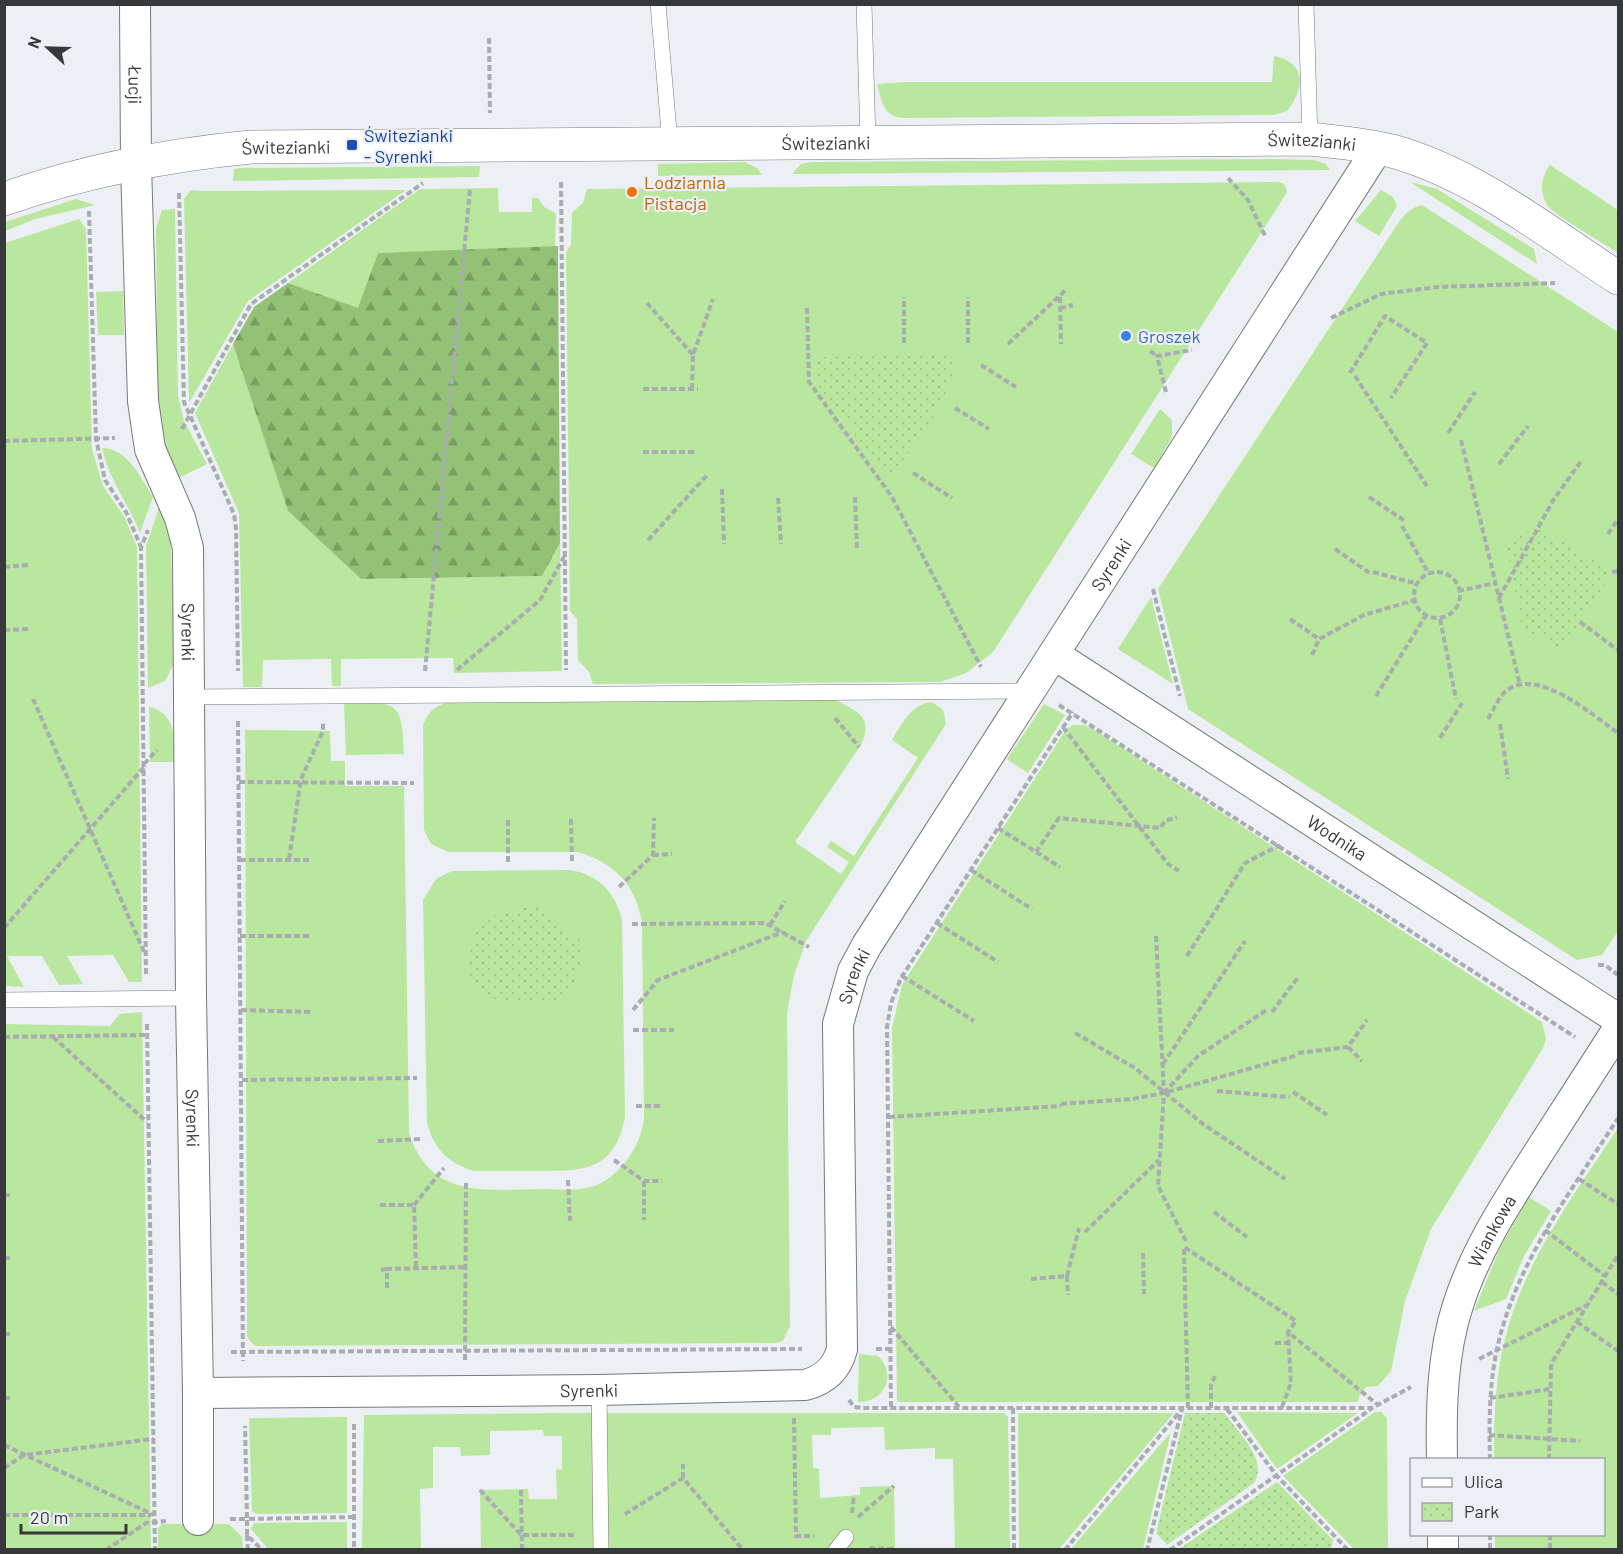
<svg xmlns="http://www.w3.org/2000/svg" width="1623" height="1554" font-family="Barlow,sans-serif">
  <style>
    .grass { fill: #b9e79d }
    .forest { fill: url(#forest-firs) }
    .park { fill: url(#park-dots) }
    .lines { fill: none; stroke-linecap: round; stroke-linejoin: round }
    .service-casing { stroke: #75787c; stroke-width: 16 }
    .minor-casing { stroke: #75787c; stroke-width: 32 }
    .tertiary-casing { stroke: #75787c; stroke-width: 34 }
    .path { stroke: #a9acb0; stroke-width: 4; stroke-dasharray: 6 3; stroke-linecap: butt }
    .service { stroke: #fff; stroke-width: 15 }
    .minor { stroke: #fff; stroke-width: 30 }
    .tertiary { stroke: #fff; stroke-width: 33 }
    .transit-dot { fill: #1a4fb4; stroke: #ecf0f5; stroke-width: 2 }
    .food-dot { fill: #e8710a; stroke: #ecf0f5; stroke-width: 2 }
    .shop-dot { fill: #3f7fe0; stroke: #ecf0f5; stroke-width: 2 }
    .labels { text-anchor: middle; dominant-baseline: central; stroke-width: 4.5; stroke-linejoin: round; paint-order: stroke }
    .street-label { font-size: 18px; fill: #36383a; stroke: #ecf0f5 }
    .transit-label { font-size: 18px; fill: #164399; stroke: #ecf0f5; text-anchor: start }
    .food-label { font-size: 18px; fill: #c56008; stroke: #ecf0f5; text-anchor: start }
    .shop-label { font-size: 18px; fill: #366cbe; stroke: #ecf0f5; text-anchor: start }
  </style>
  <defs>
    <pattern id="forest-firs" width="22" height="20" patternUnits="userSpaceOnUse" patternTransform="scale(1.5)"><rect width="22" height="20" fill="#93c176"/><path d="M5 1l3.5 6h-7zM16 11l3.5 6h-7z" fill="#799e62"/></pattern>
    <pattern id="park-dots" width="8" height="8" patternUnits="userSpaceOnUse" patternTransform="scale(1.5)"><rect width="8" height="8" fill="#b9e79d"/><path d="M2 2h.1M6 6h.1" fill="none" stroke="#a0c788" stroke-width="1.8" stroke-linecap="round"/></pattern>
  </defs>
  <rect width="100%" height="100%" fill="#ecf0f5"/>
  <path class="grass" d="M1274 56C1307 63 1305 88 1287 111L1274 115 902 118C882 115 882 101 877 84L906 82H1272Z
    M1274 159 1314 160 1326 164 1330 170 792 174 801 164 812 162Z
    M745 162 757 168 762 175 658 176V164Z
    M1550 165 1618 210V253C1605 244 1554 215 1547 205 1539 190 1541 178 1550 165Z
    M480 166 479 177 233 181 234 169 239 168Z
    M1278 182 1284 184 1287 191 1284 197 993 652 966 673 940 682 593 684 589 672 578 660 577 619 570 611 566 253 571 244 572 213 583 203 587 189Z
    M1410 182 1437 189 1534 249 1537 264Z
    M498 188 499 212H532V198H538L544 207 556 213 555 247 378 253 358 309 288 283 420 189Z
    M191 190 200 191 406 190 248 301 189 403 184 199Z
    M1381 190 1393 197 1397 206 1379 236 1355 221Z
    M76 199 95 205 35 219 5 231V222Z
    M1422 205 1618 332V931L1602 955 1577 960 1188 709 1158 589 1393 231C1401 219 1407 208 1422 205Z
    M175 209 178 396 184 421 207 464 179 478 162 446 158 418 156 228 162 210Z
    M79 219 86 229 92 449 103 486 124 516 137 547 142 982H129L113 955 67 956 83 984 59 985 42 956H7L24 987 5 986V243Z
    M123 291 124 335H98L96 292Z
    M233 344 288 511 361 579 542 576 560 543 562 671 454 673 453 658 341 659V686H332L331 659 263 660 262 687H243L239 513 195 413Z
    M1160 409 1172 420V437L1154 468 1131 454Z
    M102 448C129 449 140 477 153 497L140 533C128 503 109 480 102 448Z
    M159 508 170 537 171 548 175 661 165 681 148 688 146 546Z
    M1151 597 1173 684 1118 649Z
    M836 700C858 712 874 717 861 745L795 842 841 874 849 862 827 847 831 841 854 856 918 758 892 740C902 724 911 704 932 702L943 710 946 724 806 941 794 975 787 1013 790 1326 783 1341 776 1343 255 1346 247 1337 245 730 330 731 331 761H345V786H404L409 1133C430 1198 483 1190 538 1189 556 1189 579 1192 597 1185 622 1174 639 1147 644 1121L642 923C636 885 615 863 578 852H448L431 844 424 830 423 725C428 713 433 707 446 703Z
    M344 703C397 703 402 698 404 754L346 755Z
    M1044 704 1065 715 1028 773 1007 759Z
    M149 707C176 712 175 740 175 762H150Z
    M1074 725H1084L1093 729 1542 1022 1546 1039 1543 1048 1431 1229 1405 1301 1391 1371 1378 1386 1366 1387 1359 1396 1358 1402H897L892 1028 902 985 1067 728Z
    M569 870C598 874 614 891 622 919L625 1117C615 1170 585 1171 539 1171 517 1171 496 1171 474 1171 448 1163 434 1149 427 1123L423 900 436 879 452 871Z
    M142 1012 151 1549H5V1024L110 1026 120 1014Z
    M1618 1128V1549H1495V1535L1604 1534V1460L1494 1459C1494 1415 1495 1371 1508 1328 1529 1254 1577 1191 1618 1128Z
    M1529 1197 1551 1211 1524 1256 1506 1299 1474 1311 1500 1248Z
    M859 1354 878 1356C897 1374 885 1403 858 1402Z
    M1237 1412 1358 1413 1277 1469Z
    M1375 1412H1381L1387 1418 1388 1549H1354L1283 1476Z
    M568 1413H1004L1008 1417 1010 1549H955L953 1459H935V1448L885 1450 884 1427 831 1428V1435H812L813 1468 819 1469 820 1498 860 1495V1487L894 1486 895 1549H481L480 1490 528 1489 529 1499H557L556 1470 562 1469V1436H544L543 1430 490 1431V1455L461 1456 460 1447H433V1488L420 1489 421 1549 362 1550 364 1415Z
    M1018 1413H1174L1059 1549 1019 1550Z
    M347 1417V1513L256 1514 252 1511 249 1418Z
    M1171 1432 1143 1549H1071Z
    M347 1522V1549H268L251 1529 254 1523Z
    M162 1524H229L242 1537 243 1549H158V1528Z"/>
  <path class="forest" d="M558 246 560 543 542 576 361 579 288 511 233 344 254 307 288 283 358 308 378 253Z"/>
  <path class="park" d="M952 356 956 363C946 403 916 449 887 478L817 384 814 357Z
    M1533 528 1543 529 1613 572 1562 650 1522 627 1506 544Z
    M526 907H539L580 940C582 962 578 982 564 999 527 1006 489 1011 467 973L473 936 493 916Z
    M1185 1413H1224C1237 1431 1269 1460 1254 1483L1167 1545 1156 1533Z
    M1277 1482 1333 1540 1331 1549H1179Z"/>
  <g class="lines">
    <g class="service-casing">
      <path id="service" d="M658 4 670 143
        M864 4 868 141
        M1306 4 1310 139
        M189 697 1031 691
        M4 1000 191 998
        M599 1390 601 1550
        M836 1550 846 1537"/>
    </g>
    <g class="minor-casing">
      <g id="minor">
        <path id="s1" d="M135 4 136 164 143 401 150 449 180 518 188 548 191 998 198 1393 599 1390 805 1385C824 1380 837 1369 842 1349L838 1024 853 971 867 945 1378 148"/>
        <path id="s2" d="M1055 655 1618 1019"/>
        <path id="s3" d="M1442 1460C1441 1409 1442 1354 1458 1305 1476 1249 1507 1202 1539 1152 1565 1111 1592 1070 1618 1029"/>
        <path d="M198 1520V1393"/>
        <path d="M1443 1534V1550"/>
      </g>
    </g>
    <g class="tertiary-casing">
      <g id="tertiary">
        <path id="s4" d="M4 199C84 171 167 155 251 147L1310 139C1337 142 1365 144 1392 151 1475 174 1547 232 1618 278"/>
      </g>
    </g>
    <path class="path" d="M489 38 490 113
      M1228 178 1248 200 1266 238
      M561 182 566 670
      M179 193 184 402 234 514 236 528 238 671
      M89 211 96 439 105 480 126 512 141 547
      M1060 297 1061 344
      M647 303 693 355
      M807 308 809 382 892 497 981 667
      M1060 308 1073 305
      M1331 318 1381 294 1438 287 1555 283
      M904 343V297
      M968 343V297
      M1008 344 1067 289
      M1150 351 1157 356
      M981 365 1016 387
      M1350 373 1385 316 1427 343 1391 398
      M1355 376 1427 486
      M643 389H698
      M692 389 693 355 713 299
      M1166 392 1157 356 1192 350
      M955 408 989 429
      M182 429 251 304 423 183
      M1448 433 1475 392
      M1461 440 1520 685
      M4 441 115 438
      M643 452H695
      M1499 464 1528 426
      M913 473 952 498
      M722 489 724 544
      M855 497 857 550
      M1369 497 1405 521
      M778 498 781 544
      M1402 526 1429 574
      M1608 534 1618 519
      M648 540 708 474
      M1335 549 1371 574
      M4 567 29 565
      M1373 572 1418 584
      M1612 572 1618 571
      M1414 595a23 23 0 1 1 46 0a23 23 0 1 1-46 0Z
      M1153 589 1180 696
      M1458 591 1495 583
      M1499 598 1554 499 1582 460
      M1290 619 1319 639
      M1440 619 1456 699
      M1580 622 1618 650
      M4 630 29 629
      M1312 655 1319 639 1364 615 1415 600
      M457 670 540 600 564 557
      M425 671 470 189
      M1376 696 1426 615
      M33 699 145 954
      M1059 705 1575 1037
      M835 718 859 747
      M1488 719C1494 709 1498 698 1506 691 1538 666 1592 715 1618 733
      M238 721 243 1361
      M1500 724 1508 779
      M1063 727 1168 864 1179 871
      M1440 738 1462 703
      M144 764 157 750
      M239 782 414 783
      M571 819 572 861
      M998 828 1060 867
      M1036 852 1059 818 1160 828 1165 821 1177 817
      M653 855 672 854
      M289 859 301 779 323 731V721
      M240 860H312
      M508 862V819
      M971 870 1032 909
      M619 887 653 855 654 818
      M937 923 998 962
      M632 924 765 923 809 947
      M770 925 785 901
      M4 928 145 766
      M240 936H312
      M1156 936 1164 1093 1158 1186 1187 1243
      M1187 956 1245 863 1280 845
      M1598 965H1605L1618 975
      M146 974 141 548 148 530
      M902 976 974 1021
      M241 1010 312 1012
      M633 1010 658 980 783 932
      M1272 1012 1299 976
      M147 1024 155 1550
      M633 1030H674
      M1075 1033 1135 1068 1203 1124 1285 1179
      M4 1037 147 1035
      M53 1037 147 1122
      M1348 1047 1362 1061
      M1298 1053 1348 1047 1367 1020
      M1163 1064 1245 941
      M242 1080 417 1078
      M1217 1091 1290 1097
      M1293 1092 1327 1115
      M1164 1093 1198 1056 1268 1009
      M1061 1104 1132 1099 1164 1093 1298 1055
      M636 1106H662
      M889 1117 1061 1106
      M378 1141 421 1139
      M614 1160 644 1181H662
      M1579 1179 1618 1204
      M568 1180 570 1221
      M644 1181V1220
      M4 1195H13
      M380 1205H414L416 1268
      M414 1205 444 1168
      M1214 1212 1247 1237
      M1545 1230 1605 1276
      M1085 1232 1159 1160
      M1143 1253 1144 1294
      M4 1258H13
      M381 1270 387 1269
      M1067 1276 1068 1295
      M1031 1279 1067 1276 1079 1228
      M1602 1282 1618 1294
      M387 1288V1269L465 1267
      M1577 1322 1618 1351
      M891 1327 960 1408
      M4 1334H13
      M1275 1343H1289
      M876 1349H891
      M231 1352 802 1349
      M1479 1359 1587 1305
      M465 1360 466 1180
      M4 1398H13
      M1490 1398 1550 1389
      M849 1400 854 1407 863 1408H1372L1411 1387
      M891 1407 887 1027 891 1003 901 978 1073 712
      M1282 1407 1291 1383 1288 1332 1378 1405
      M1013 1408 1014 1550
      M1188 1408 1184 1247 1296 1321 1288 1332
      M1211 1408V1385L1215 1376
      M1227 1409 1276 1475 1348 1550
      M794 1418 796 1536H814
      M354 1424V1550
      M1489 1435 1580 1441
      M4 1445 154 1515
      M1490 1460C1489 1423 1489 1386 1497 1349 1516 1262 1571 1192 1618 1118
      M1549 1460 1551 1364 1618 1255
      M4 1468 24 1455 153 1439
      M683 1478V1464
      M480 1490 521 1535H577
      M521 1490 522 1550
      M852 1513 854 1495
      M625 1514 683 1478 743 1550
      M4 1515H151
      M858 1517 894 1486
      M230 1519H247L245 1426
      M1490 1534V1550
      M1550 1534V1550
      M247 1535V1519L354 1517
      M869 1548 895 1549
      M4 1549 6 1550
      M106 1550 146 1523 166 1521
      M248 1550 247 1535 262 1550
      M1065 1550 1182 1409 1147 1550
      M1170 1550 1371 1409"/>
    <use href="#service" class="service"/>
    <use href="#minor" class="minor"/>
    <use href="#tertiary" class="tertiary"/>
  </g>
  <rect class="transit-dot" x="346" y="139" width="12" height="12" rx="3"/>
  <circle class="food-dot" cx="632" cy="192" r="6"/>
  <circle class="shop-dot" cx="1126" cy="336" r="6"/>
  <g class="labels">
    <g class="street-label">
      <text stroke="none"><textPath href="#s1" startOffset="81">Łucji</textPath></text>
      <text stroke="none"><textPath href="#s4" startOffset="828">Świtezianki</textPath></text>
      <text stroke="none"><textPath href="#s4" startOffset="1314">Świtezianki</textPath></text>
      <text stroke="none"><textPath href="#s4" startOffset="288">Świtezianki</textPath></text>
      <text stroke="none"><textPath href="#s1" startOffset="2920">Syrenki</textPath></text>
      <text stroke="none"><textPath href="#s1" startOffset="636">Syrenki</textPath></text>
      <text stroke="none"><textPath href="#s2" startOffset="336">Wodnika</textPath></text>
      <text stroke="none"><textPath href="#s1" startOffset="2434">Syrenki</textPath></text>
      <text stroke="none"><textPath href="#s1" startOffset="1122">Syrenki</textPath></text>
      <text stroke="none"><textPath href="#s3" startOffset="238">Wiankowa</textPath></text>
      <text stroke="none"><textPath href="#s1" startOffset="1788">Syrenki</textPath></text>
    </g>
    <g class="transit-label">
      <text x="364" y="135">Świtezianki<tspan x="364" dy="21">- Syrenki</tspan></text>
    </g>
    <g class="food-label">
      <text x="644" y="182">Lodziarnia<tspan x="644" dy="21">Pistacja</tspan></text>
    </g>
    <g class="shop-label">
      <text x="1138" y="336">Groszek</text>
    </g>
  </g>
  <rect width="1623" height="1554" fill="none" stroke="#36383a" stroke-width="12"/>
  <rect x="1410" y="1458" width="195" height="78" fill="#ecf0f5" stroke="#a3a6aa" stroke-width="1.5"/>
  <rect x="1422" y="1478" width="30" height="9" fill="#ffffff" stroke="#a3a6aa" stroke-width="1.5"/>
  <text x="1464" y="1488" font-size="18" fill="#36383a">Ulica</text>
  <rect x="1422" y="1503" width="30" height="18" fill="url(#park-dots)" stroke="#a3a6aa" stroke-width="1.5"/>
  <text x="1464" y="1518" font-size="18" fill="#36383a">Park</text>
  <g transform="translate(48 48) rotate(292)" stroke="#ecf0f5" stroke-width="4.5" paint-order="stroke">
  <path d="M0-4.5L10 22L0 15L-10 22Z" fill="#36383a"/>
  <text y="-9" font-size="16" font-weight="bold" text-anchor="middle" fill="#36383a">N</text>
  </g>
  <path d="M21 1524v9h105v-9" fill="none" stroke="#36383a" stroke-width="3"/>
  <text x="30" y="1524" font-size="18" fill="#36383a" stroke="#ecf0f5" stroke-width="4.5" paint-order="stroke">20 m</text>
</svg>
